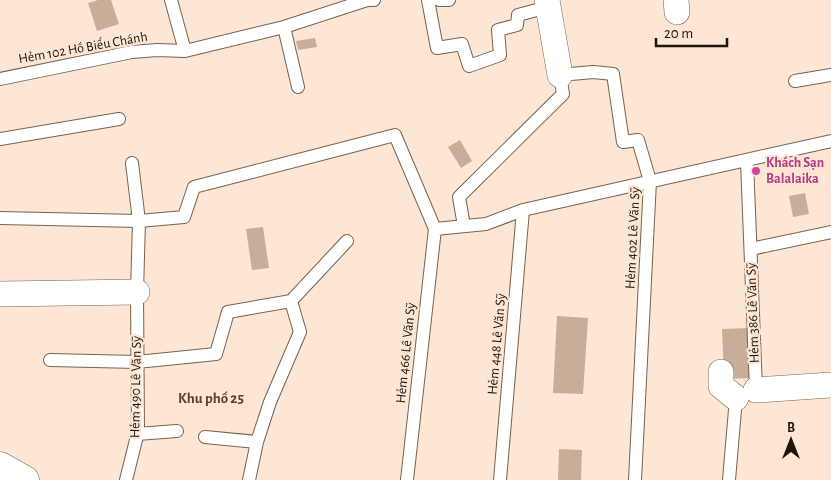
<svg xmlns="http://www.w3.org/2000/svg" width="831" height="480" font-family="'Alegreya Sans',sans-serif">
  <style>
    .building { fill: #c8ae98 }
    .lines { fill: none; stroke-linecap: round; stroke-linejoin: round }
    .service-casing { stroke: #78614c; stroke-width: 14 }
    .minor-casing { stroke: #78614c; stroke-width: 26 }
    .secondary-casing { stroke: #78614c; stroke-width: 29 }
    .service { stroke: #fff; stroke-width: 12 }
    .minor { stroke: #fff; stroke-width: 25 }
    .secondary { stroke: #fff; stroke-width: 28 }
    .hotel-dot { fill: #d1479c; stroke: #fde7d4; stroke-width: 2 }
    .labels { text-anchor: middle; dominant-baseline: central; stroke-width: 4.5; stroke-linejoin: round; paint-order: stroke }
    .street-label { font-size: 14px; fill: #1d140b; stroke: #fde7d4 }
    .hotel-label { font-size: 14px; font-weight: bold; fill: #b23c85; stroke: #fde7d4; text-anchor: start }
    .neighbourhood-label { font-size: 15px; font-weight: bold; fill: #59432f; stroke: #fde7d4 }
  </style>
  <rect width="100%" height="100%" fill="#fde7d4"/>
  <path class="building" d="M98 0H111L119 24 97 31 88 3Z
    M315 38 317 47 298 50 296 41Z
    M460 140 472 161 461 168 448 147Z
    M805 193 809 214 793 217 789 196Z
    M263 227 269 268 252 270 246 229Z
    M557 316 588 318 583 394 553 393Z
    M749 328 751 378 724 379 722 329Z
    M559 449 582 450 581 480H558Z"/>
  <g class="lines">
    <g class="service-casing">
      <path id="service" d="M171 0 185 51
        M428 0 437 48 462 44 469 66 500 55 498 30 517 25 518 15 548 7
        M439 0H449
        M284 27 298 87
        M0 79 132 52 157 50 185 51 284 27 367 0H374
        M795 81 831 75
        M0 139 119 119
        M0 218 139 221 184 217 194 187 395 135 435 229 407 480
        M464 226 459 197 563 94 560 75 593 72 613 74 623 142 638 140 650 181 635 480
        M435 229 486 224 523 210 831 141
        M751 249 831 232
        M50 360 137 362 216 354 228 312 291 301
        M137 434 177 431
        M205 437 257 442
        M126 480 138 432 137 292 139 221 132 163
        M249 480 257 442 270 402 300 332 291 301 347 241
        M500 480 523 210
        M729 480 736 398 756 390 747 161"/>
    </g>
    <g class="minor-casing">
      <path id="minor" d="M547 0 560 75
        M676 0 677 12
        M0 294 137 292
        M721 372V386L736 398
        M756 390 831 385"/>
    </g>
    <g class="secondary-casing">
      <path id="secondary" d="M0 466 25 480"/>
    </g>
    <use href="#service" class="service"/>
    <use href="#minor" class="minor"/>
    <use href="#secondary" class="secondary"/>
  </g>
  <circle class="hotel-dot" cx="756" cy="171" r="5"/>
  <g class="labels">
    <g class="street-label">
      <text transform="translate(83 48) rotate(-10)">Hẻm 102 Hồ Biểu Chánh</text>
      <text transform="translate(633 238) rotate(-87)">Hẻm 402 Lê Văn Sỹ</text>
      <text transform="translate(753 313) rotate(-92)">Hẻm 386 Lê Văn Sỹ</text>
      <text transform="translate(497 344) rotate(-85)">Hẻm 448 Lê Văn Sỹ</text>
      <text transform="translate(406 353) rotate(-84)">Hẻm 466 Lê Văn Sỹ</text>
      <text transform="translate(136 387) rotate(-89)">Hẻm 490 Lê Văn Sỹ</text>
    </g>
    <g class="hotel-label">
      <text x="766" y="163">Khách Sạn<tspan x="766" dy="16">Balalaika</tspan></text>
    </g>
    <g class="neighbourhood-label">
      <text x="211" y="398">Khu phố 25</text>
    </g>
  </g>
  <g transform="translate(791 440)" stroke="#fde7d4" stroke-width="4" paint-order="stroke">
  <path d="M0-4L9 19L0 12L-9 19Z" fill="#1d140b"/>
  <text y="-8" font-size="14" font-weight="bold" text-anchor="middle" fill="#1d140b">B</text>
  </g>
  <path d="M656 38v8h71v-8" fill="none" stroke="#1d140b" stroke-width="2.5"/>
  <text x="664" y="38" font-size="15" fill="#1d140b" stroke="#fde7d4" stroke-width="4" paint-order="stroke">20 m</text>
</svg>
